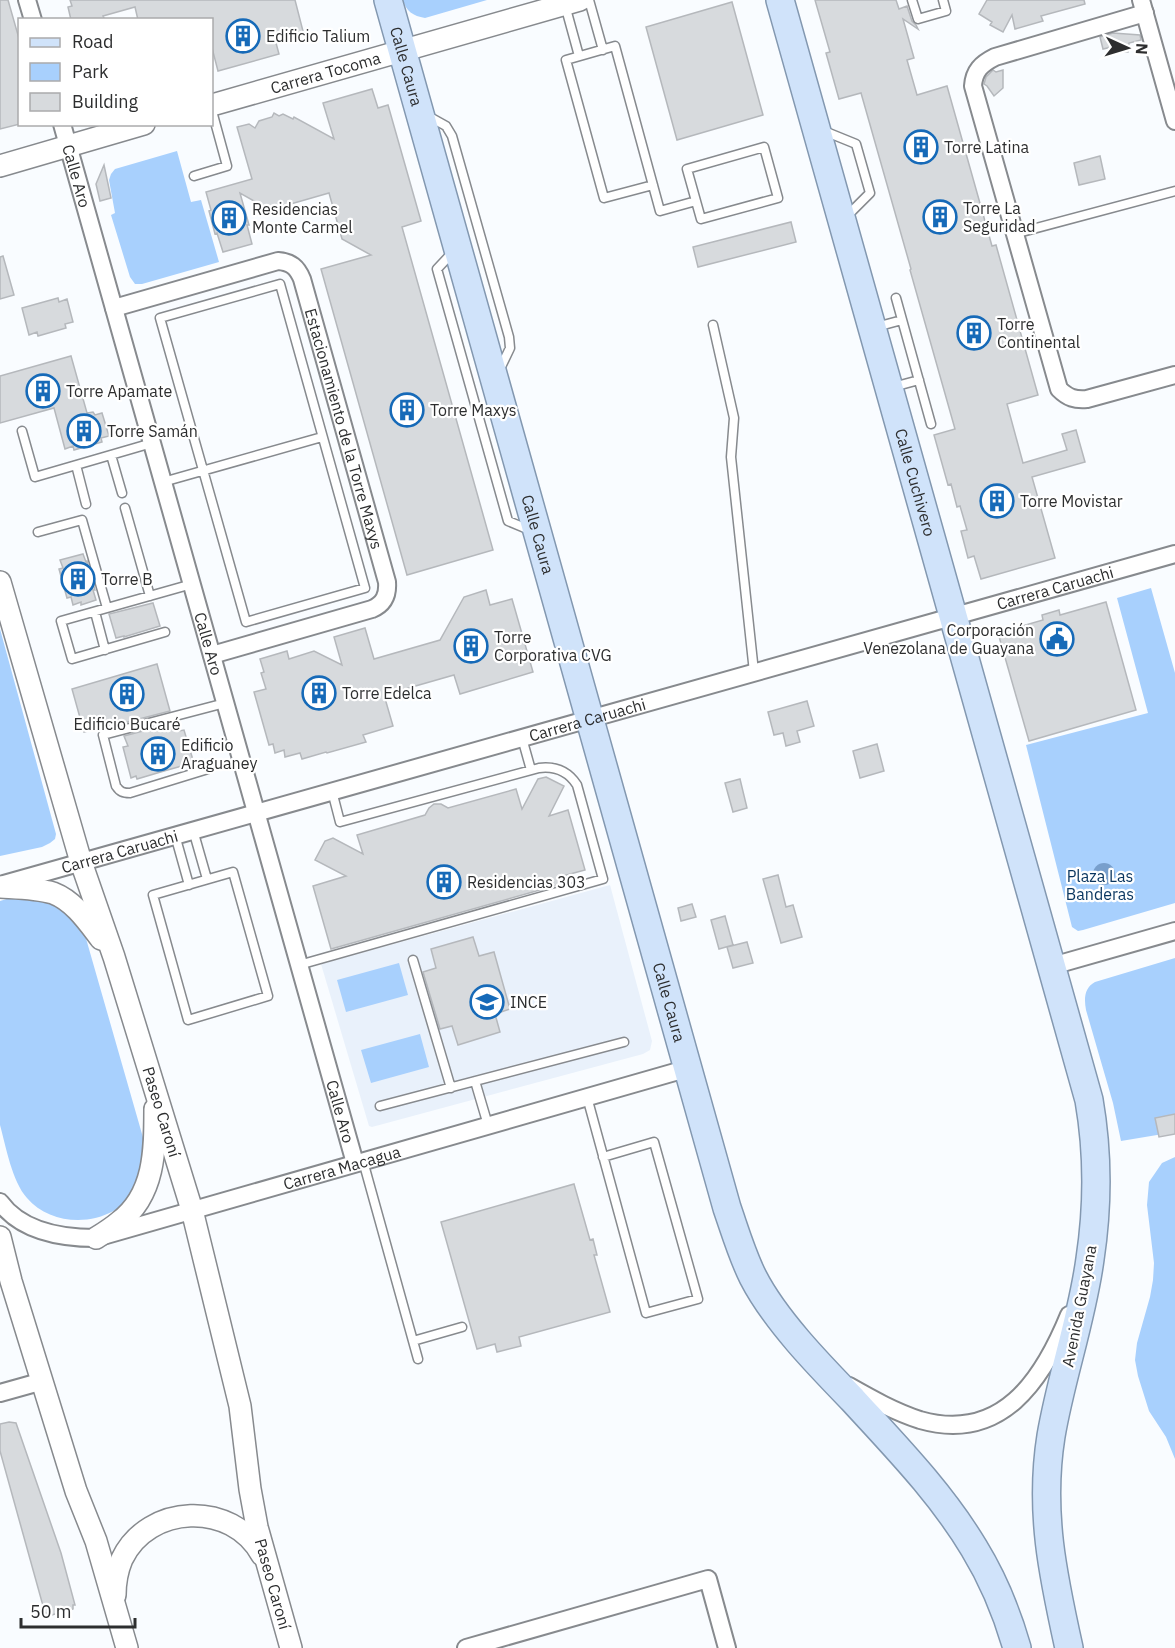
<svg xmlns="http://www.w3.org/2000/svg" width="1175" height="1648" font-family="'IBM Plex Sans',sans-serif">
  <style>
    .built { fill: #e9f1fb }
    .green { fill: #a8d0fd }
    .water { fill: #789fcc }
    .building { fill: #d7dadd; stroke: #b5b8bc; stroke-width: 1.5 }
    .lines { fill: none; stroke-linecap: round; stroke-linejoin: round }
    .service-casing { stroke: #878a8e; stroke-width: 11 }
    .minor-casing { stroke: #878a8e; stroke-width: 20 }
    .tertiary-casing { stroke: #878a8e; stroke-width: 24 }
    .primary-casing { stroke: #8398b0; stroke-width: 30 }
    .service { stroke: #fff; stroke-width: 8 }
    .minor { stroke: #fff; stroke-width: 16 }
    .tertiary { stroke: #fff; stroke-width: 21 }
    .primary { stroke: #d0e3fa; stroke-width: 27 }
    .labels { text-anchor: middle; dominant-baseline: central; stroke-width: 4.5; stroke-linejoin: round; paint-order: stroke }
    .poi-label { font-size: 16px; fill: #2d2e2f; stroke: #fff; text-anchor: start }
    .street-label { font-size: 16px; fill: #2d2e2f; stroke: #fff }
    .park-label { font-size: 16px; fill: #09355f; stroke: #fff }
  </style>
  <rect width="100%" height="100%" fill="#f9fcff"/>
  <path class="built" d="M610 885 652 1041 650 1050 643 1054 372 1127 369 1126 321 964Z"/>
  <path class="green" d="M403 0H487L425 18C413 16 406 11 403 0Z
    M177 151 191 202 201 200 219 262 142 284H135L130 277 111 215 115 213 109 180 111 174 115 169Z
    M1151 588 1175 673V903L1083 930 1078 931 1072 927 1026 745 1148 713 1117 598Z
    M0 629 56 834 55 839 50 843 42 847 0 856Z
    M13 897 42 899 66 909 85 935 142 1134C146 1145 143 1155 141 1166 140 1172 140 1179 138 1184 120 1226 56 1232 27 1198 12 1181 6 1147 0 1125V901Z
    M1175 958V1132L1121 1141 1113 1103 1086 1010C1084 999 1084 988 1095 982Z
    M399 963 408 995 346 1012 337 980Z
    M420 1034 429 1067 371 1083 361 1050Z
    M1175 1157V1459L1166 1437 1149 1411 1138 1376 1135 1360 1137 1343 1150 1297 1153 1280 1154 1263 1147 1205 1149 1182 1162 1163Z"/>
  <path class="water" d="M1093 874a11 11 0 1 1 22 0a11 11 0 1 1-22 0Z"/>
  <path class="building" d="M0 0H8L20 42V124L0 129Z
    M70 0H295L304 35 276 43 279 54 218 71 212 48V20H138L135 7 103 16 105 20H71L68 7 72 6Z
    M815 0H896L899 9 907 6 912 21 916 25 918 29 903 19 914 58 907 60 917 95 947 86 992 246 996 245 1038 395 1007 404 1023 463 1067 450 1062 434 1076 430 1085 462 1032 477 1055 558 981 579 974 556 968 558 961 531 967 530 960 506 957 507 951 484 948 485 934 435 955 429 910 270 911 269 861 93 839 99 826 53 830 52Z
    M987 0H1084L1085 4 1041 16 1043 21 1015 29 1012 15 1003 32 990 25 992 22 979 14Z
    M732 2 763 115 677 140 646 27Z
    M1113 33 1140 35 1141 40 1129 43 1128 52 1115 51 1116 46 1103 49 1100 37Z
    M993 70 996 72 1003 70V88L994 96 987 86 984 84 986 77Z
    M372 89 378 108 388 105 421 221 402 227 493 550 407 575 321 269 371 255 342 239 329 193 270 210 240 193 249 225H247L252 244 223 252 217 233 215 234 209 211 211 210 206 192 252 179 237 127 249 124 255 128 259 121 272 117 274 113 279 116 283 114 293 119 294 117 334 139 323 103Z
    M1100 156 1105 179 1079 185 1074 163Z
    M104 165 111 198 100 201 96 184Z
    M791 222 796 242 698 267 693 247Z
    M3 256 14 295 0 299V257Z
    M58 298 59 302 67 299 73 322 65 324 66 328 38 336 37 332 29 335 22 308Z
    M71 356 87 413 93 412 95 415 102 413 109 436 101 438 102 442 74 450 73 446 65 449 54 408 0 423V376Z
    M83 554 86 562 87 561 95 590H93L96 600 81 605V602L73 605 71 597 67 598 59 569 63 568 60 560Z
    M486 590 490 605 512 599 533 672 460 694 454 675 384 695 393 726 363 735 366 742 327 753 326 752 302 759 300 753 285 757 284 750 275 753 273 744 269 745 254 692 266 689 261 673 264 672 260 659 287 651 289 659 314 651 342 665 334 637 365 628 374 659 440 640 464 597Z
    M1106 602 1136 710 1029 741 998 633 1043 620 1042 615 1059 610 1060 615Z
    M153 603 160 626 124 637V636L116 638 109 614Z
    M157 664 170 711 120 724V722L84 732 72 689Z
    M807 701 814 726 797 731 800 742 786 746 783 733 774 735 768 712Z
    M173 723 175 729 178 728 179 731 184 730 193 760 188 761 189 764 164 771 137 779 136 776 131 778 123 747 128 746 124 736Z
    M877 744 884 771 860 778 853 751Z
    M546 777 564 786 549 816 568 810 585 870 559 877 561 884 331 949 313 886 346 876 315 860 325 841 333 838 363 854 357 835 425 815 429 808 434 804H441L448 808 516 789 522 809 538 779Z
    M740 779 747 808 733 812 725 783Z
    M778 875 786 907 793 905 802 937 781 943 763 879Z
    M692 904 696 917 681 921 678 908Z
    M725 916 733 945 719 949 711 920Z
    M473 937 479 956 494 952 510 1009 495 1014 500 1032 458 1045 452 1026 440 1029 423 972 436 968 431 949Z
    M747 942 753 963 733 968 727 947Z
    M1175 1114V1134L1159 1137 1155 1118Z
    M574 1184 590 1240 593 1239 597 1255H594L610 1312 519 1337 521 1346 497 1352 495 1344 477 1349 441 1222Z
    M9 1422 16 1423 61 1553 75 1605H73V1609L48 1616 47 1613H45L0 1451V1424Z"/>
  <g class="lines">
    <g class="service-casing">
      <path id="service" d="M589 0 603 50
        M912 0 918 19 946 11 943 0
        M565 5 579 56
        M428 116 446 126 452 136 509 337 510 348 499 371
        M824 131 856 144 870 193 847 216
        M764 147 778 198 701 219 687 169Z
        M194 176 227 166 212 111
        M653 185 604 198 566 60 615 46 660 211 696 201
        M1014 234 1175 191
        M453 252 437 269 508 521 532 531
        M280 284 365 588 246 622 160 318Z
        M896 298 931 424
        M713 325 734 418 731 457 754 672
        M876 327 902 320
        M893 387 919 380
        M22 431 35 477 152 443
        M111 455 122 493
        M76 465 86 504
        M163 482 322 437
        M125 508 150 596
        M38 532 82 520 107 608
        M95 612 105 650
        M165 632 72 659 61 621 192 584
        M522 738 531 770
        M208 769 130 793C123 793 120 792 116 786L103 735 225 703
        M193 830 207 879
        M175 835 189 885
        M233 872 268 996 188 1020 153 895Z
        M413 960 451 1088
        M299 965 603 879 577 785C568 771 555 766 539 768L340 822 332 791
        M475 1081 488 1125
        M587 1097 646 1313 698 1299 654 1142 603 1157
        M380 1106 624 1042
        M363 1161 418 1359
        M413 1341 462 1327"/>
    </g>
    <g class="minor-casing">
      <g id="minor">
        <path d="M27 0 33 20"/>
        <path d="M1141 0 1175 121"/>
        <path d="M1145 13 995 57C981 64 974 71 973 86L1059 389C1068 398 1075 400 1087 399L1175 375"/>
        <path id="s1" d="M62 124 355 1163"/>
        <path id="s2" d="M114 308 278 261C291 262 297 267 302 279L387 582C388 595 384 604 372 609L212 655"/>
        <path id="s3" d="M4 884 1175 554"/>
        <path d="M1052 966 1175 931"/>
        <path id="s4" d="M0 1202C21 1231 62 1238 96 1238L689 1068"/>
        <path d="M849 1386C872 1399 895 1412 920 1420 1001 1443 1042 1381 1069 1315"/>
        <path d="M0 1393 43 1381"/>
        <path d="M466 1648 708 1579 727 1648"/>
      </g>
    </g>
    <g class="tertiary-casing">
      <g id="tertiary">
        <path id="s5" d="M212 105 580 0"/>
        <path d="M0 166 144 124"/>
        <path id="s6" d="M0 582 81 862 114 957 192 1210 240 1406 250 1489 257 1527 291 1648"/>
        <path d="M0 887C17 888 36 888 53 893 74 901 88 922 101 939"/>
        <path d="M0 1237 11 1281 76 1491 96 1541 127 1648"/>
        <path d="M96 1238C104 1233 112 1228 119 1222 155 1195 155 1150 155 1109"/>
        <path d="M115 1595C115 1583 117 1571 122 1559 148 1504 232 1500 262 1555"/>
      </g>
    </g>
    <g class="primary-casing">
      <g id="primary">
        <path id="s7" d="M388 0 727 1208C735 1231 742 1255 753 1277 775 1320 819 1365 853 1400 896 1447 941 1493 974 1548 993 1579 1007 1613 1017 1648"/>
        <path id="s8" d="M780 0 1089 1100C1098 1152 1098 1206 1090 1259 1082 1319 1061 1377 1051 1436 1039 1511 1053 1576 1069 1648"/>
      </g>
    </g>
    <use href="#service" class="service"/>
    <use href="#minor" class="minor"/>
    <use href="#tertiary" class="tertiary"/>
    <use href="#primary" class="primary"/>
  </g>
  <defs>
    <g id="building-ring" transform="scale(1.725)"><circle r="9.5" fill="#fff" stroke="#166ab8" stroke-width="1.5"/><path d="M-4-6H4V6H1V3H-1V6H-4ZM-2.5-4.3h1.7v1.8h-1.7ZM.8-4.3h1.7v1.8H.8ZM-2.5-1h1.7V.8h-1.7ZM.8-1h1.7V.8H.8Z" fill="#166ab8"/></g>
    <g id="civic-ring" transform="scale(1.725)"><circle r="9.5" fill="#fff" stroke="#166ab8" stroke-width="1.5"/><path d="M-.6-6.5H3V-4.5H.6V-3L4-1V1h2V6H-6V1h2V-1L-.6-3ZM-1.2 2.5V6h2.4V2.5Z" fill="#166ab8"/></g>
    <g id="university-ring" transform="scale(1.725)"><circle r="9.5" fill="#fff" stroke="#166ab8" stroke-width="1.5"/><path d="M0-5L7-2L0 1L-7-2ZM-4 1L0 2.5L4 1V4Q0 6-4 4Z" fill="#166ab8"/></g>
  </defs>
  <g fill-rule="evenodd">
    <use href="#building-ring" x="243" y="36"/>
    <use href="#building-ring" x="921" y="147"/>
    <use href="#building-ring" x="940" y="217"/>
    <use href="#building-ring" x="229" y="218"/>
    <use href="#building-ring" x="974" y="333"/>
    <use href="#building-ring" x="43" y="391"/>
    <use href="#building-ring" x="407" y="410"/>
    <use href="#building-ring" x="84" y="431"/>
    <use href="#building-ring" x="997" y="501"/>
    <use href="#building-ring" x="78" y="579"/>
    <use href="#civic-ring" x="1057" y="639"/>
    <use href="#building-ring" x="471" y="646"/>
    <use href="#building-ring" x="319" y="693"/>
    <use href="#building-ring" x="127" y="694"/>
    <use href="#building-ring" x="158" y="754"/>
    <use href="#building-ring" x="444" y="882"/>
    <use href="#university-ring" x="487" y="1002"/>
  </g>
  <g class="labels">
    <g class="poi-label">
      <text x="266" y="36">Edificio Talium</text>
      <text x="944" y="147">Torre Latina</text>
      <text x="963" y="208">Torre La<tspan x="963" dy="18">Seguridad</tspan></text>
      <text x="252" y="209">Residencias<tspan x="252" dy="18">Monte Carmel</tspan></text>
      <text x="997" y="324">Torre<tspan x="997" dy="18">Continental</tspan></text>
      <text x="66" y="391">Torre Apamate</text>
      <text x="430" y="410">Torre Maxys</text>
      <text x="107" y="431">Torre Samán</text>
      <text x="1020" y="501">Torre Movistar</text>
      <text x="101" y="579">Torre B</text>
      <text x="1034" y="630" text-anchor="end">Corporación<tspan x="1034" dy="18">Venezolana de Guayana</tspan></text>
      <text x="494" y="637">Torre<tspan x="494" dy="18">Corporativa CVG</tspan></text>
      <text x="342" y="693">Torre Edelca</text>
      <text x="127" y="724" text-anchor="middle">Edificio Bucaré</text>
      <text x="181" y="745">Edificio<tspan x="181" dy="18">Araguaney</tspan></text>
      <text x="467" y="882">Residencias 303</text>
      <text x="510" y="1002">INCE</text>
    </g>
    <g class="street-label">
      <text stroke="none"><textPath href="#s7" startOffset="69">Calle Caura</textPath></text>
      <text stroke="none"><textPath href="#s5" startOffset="118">Carrera Tocoma</textPath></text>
      <text stroke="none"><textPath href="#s1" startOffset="54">Calle Aro</textPath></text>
      <text stroke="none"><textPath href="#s2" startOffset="358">Estacionamiento de la Torre Maxys</textPath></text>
      <text stroke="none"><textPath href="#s8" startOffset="501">Calle Cuchivero</textPath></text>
      <text stroke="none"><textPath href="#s7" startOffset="555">Calle Caura</textPath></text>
      <text stroke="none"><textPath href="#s3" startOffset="1092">Carrera Caruachi</textPath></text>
      <text stroke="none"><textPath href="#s1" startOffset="540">Calle Aro</textPath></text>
      <text stroke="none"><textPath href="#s3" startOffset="606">Carrera Caruachi</textPath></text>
      <text stroke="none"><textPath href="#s3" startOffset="120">Carrera Caruachi</textPath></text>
      <text stroke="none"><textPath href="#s7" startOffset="1041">Calle Caura</textPath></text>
      <text stroke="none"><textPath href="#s6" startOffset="554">Paseo Caroní</textPath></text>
      <text stroke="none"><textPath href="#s1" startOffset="1026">Calle Aro</textPath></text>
      <text stroke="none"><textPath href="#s4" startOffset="362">Carrera Macagua</textPath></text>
      <text transform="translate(1079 1306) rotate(-79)">Avenida Guayana</text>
      <text stroke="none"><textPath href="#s6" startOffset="1040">Paseo Caroní</textPath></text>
    </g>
    <g class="park-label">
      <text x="1100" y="876">Plaza Las<tspan x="1100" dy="18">Banderas</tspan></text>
    </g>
  </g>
  <rect x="18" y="18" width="195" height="108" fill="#ffffff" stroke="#ababac" stroke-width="1.5"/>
  <rect x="30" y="38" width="30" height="9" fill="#d0e3fa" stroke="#ababac" stroke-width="1.5"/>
  <text x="72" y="48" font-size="18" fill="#2d2e2f">Road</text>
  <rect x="30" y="63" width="30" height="18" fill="#a8d0fd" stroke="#ababac" stroke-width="1.5"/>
  <text x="72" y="78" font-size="18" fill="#2d2e2f">Park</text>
  <rect x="30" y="93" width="30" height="18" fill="#d7dadd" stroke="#ababac" stroke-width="1.5"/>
  <text x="72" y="108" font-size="18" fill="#2d2e2f">Building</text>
  <g transform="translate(1127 48) rotate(94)" stroke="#ffffff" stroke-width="4.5" paint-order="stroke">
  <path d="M0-4.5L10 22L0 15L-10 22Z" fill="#2d2e2f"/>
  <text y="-9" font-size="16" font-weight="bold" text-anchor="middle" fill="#2d2e2f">N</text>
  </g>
  <path d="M21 1618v9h114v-9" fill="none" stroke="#2d2e2f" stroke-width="3"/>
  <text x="30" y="1618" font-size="18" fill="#2d2e2f" stroke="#ffffff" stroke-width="4.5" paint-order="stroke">50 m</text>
</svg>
